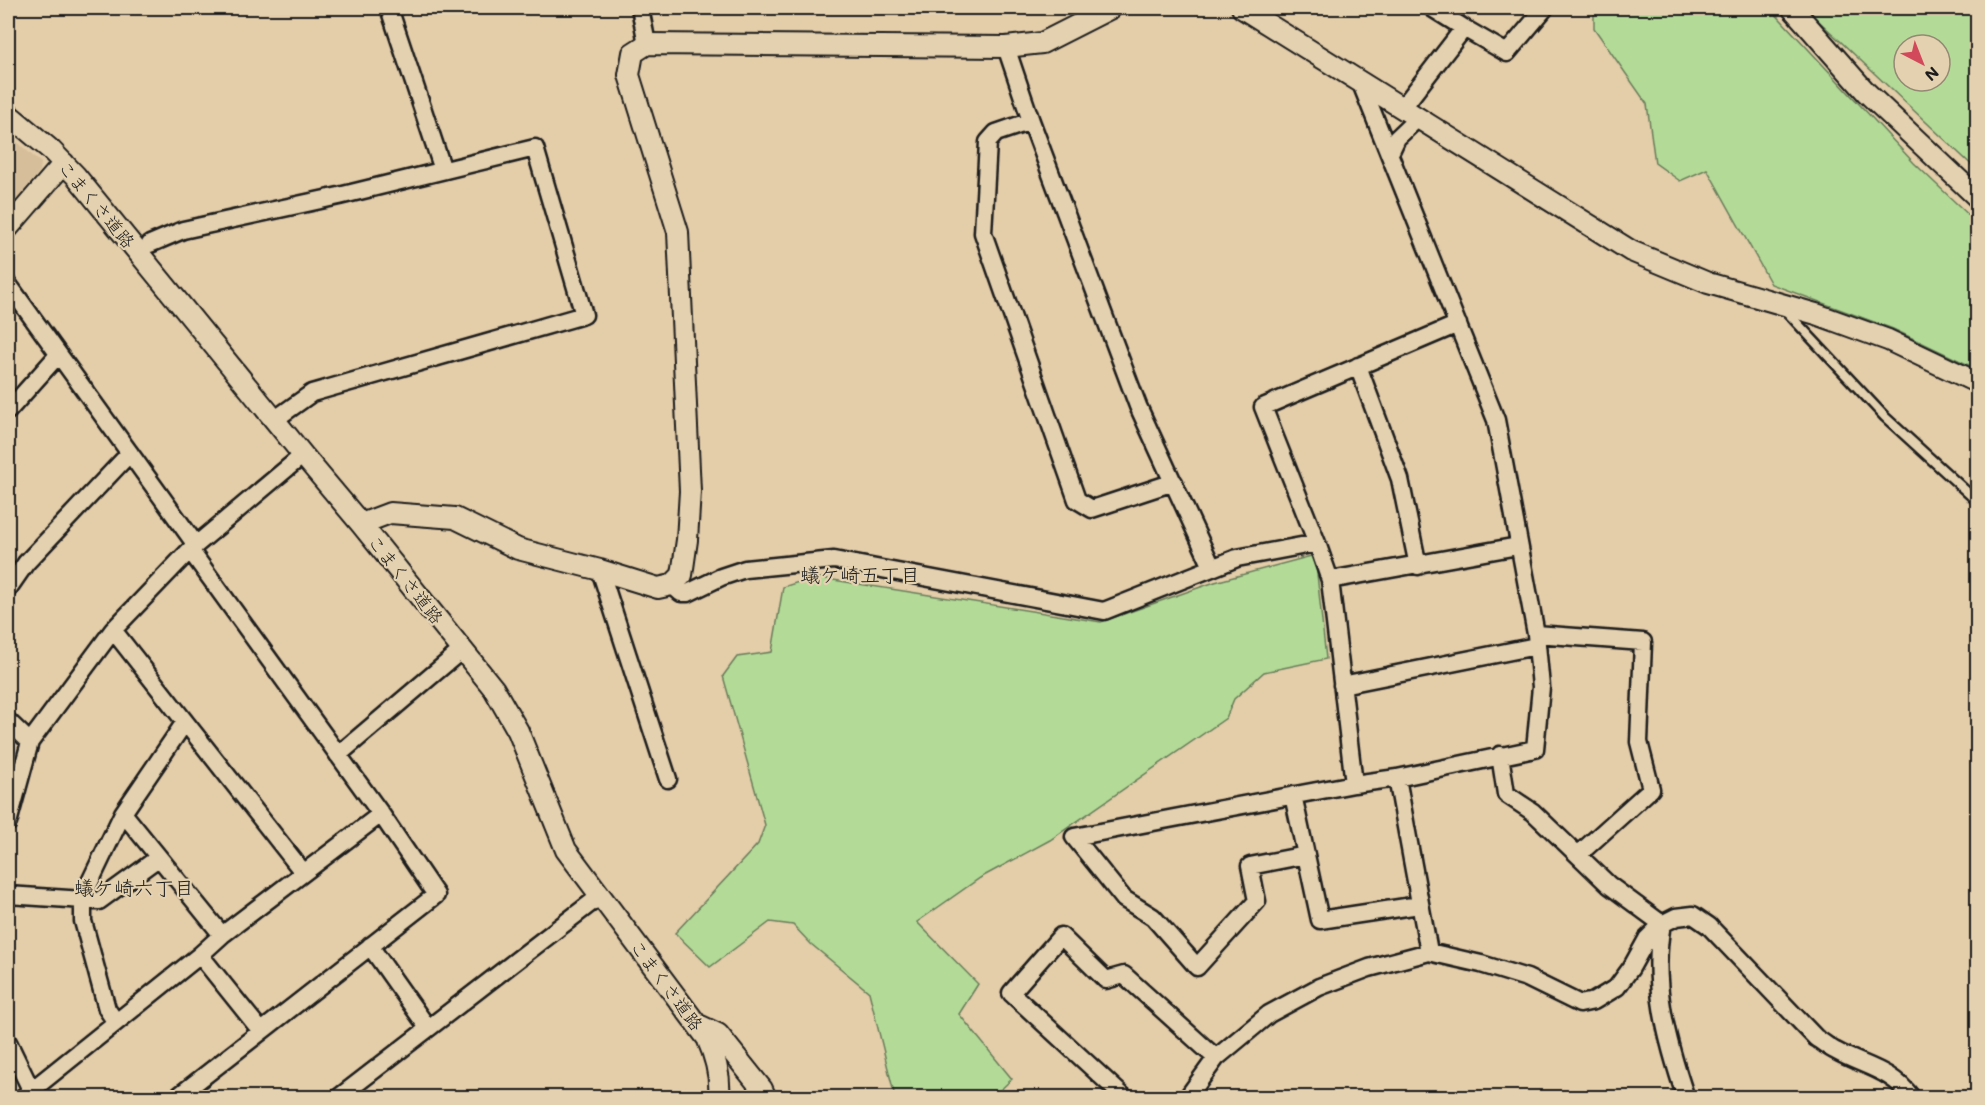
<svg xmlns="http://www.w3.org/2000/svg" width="1985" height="1105" font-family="Mali,'Klee One',sans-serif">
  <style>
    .built { fill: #d7be9a }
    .green { fill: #b3db97; stroke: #687c5a; stroke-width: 1.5; fill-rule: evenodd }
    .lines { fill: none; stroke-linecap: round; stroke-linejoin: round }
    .service-casing { stroke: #1c1c1c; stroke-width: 13 }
    .minor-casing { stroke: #1c1c1c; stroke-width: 21 }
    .tertiary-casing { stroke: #1c1c1c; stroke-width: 24 }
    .service { stroke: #e4d1af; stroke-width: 8 }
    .minor { stroke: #e4d1af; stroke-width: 16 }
    .tertiary { stroke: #e4d1af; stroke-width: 20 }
    .labels { text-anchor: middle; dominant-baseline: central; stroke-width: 4.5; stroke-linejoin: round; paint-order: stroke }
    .street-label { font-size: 18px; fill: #1c1c1c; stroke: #e4d1af }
    .neighbourhood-label { font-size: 20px; fill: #1c1c1c; stroke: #e4d1af }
  </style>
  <rect width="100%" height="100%" fill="#e4cda9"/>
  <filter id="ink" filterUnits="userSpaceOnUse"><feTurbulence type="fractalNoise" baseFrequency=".0167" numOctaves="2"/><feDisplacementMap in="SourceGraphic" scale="12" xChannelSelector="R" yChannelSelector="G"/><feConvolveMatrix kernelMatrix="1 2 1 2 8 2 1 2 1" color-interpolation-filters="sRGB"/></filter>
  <g filter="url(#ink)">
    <path class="built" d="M8 134 41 163 40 171 8 210Z"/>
    <path class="green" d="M1594 8H1770L1914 163 1977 223V369L1893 329 1771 284 1707 169 1680 181 1655 163 1647 104 1594 28Z
      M1805 8H1977V170ZM1904 45H1940V81H1904Z
      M1315 555 1326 659 1264 672 1234 699 1226 718 1050 840 980 878 917 922 978 984 959 1014 1012 1079 993 1097H895L869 992 811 944 793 925 770 922 710 967 675 933 758 844 765 825 723 676 737 657 772 652 783 587 814 577 1101 622 1215 582Z"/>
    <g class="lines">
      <g class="service-casing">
        <path id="service" d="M1786 311 1885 417 1978 502"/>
      </g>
      <g class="minor-casing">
        <path id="minor" d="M389 8 443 170
          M640 8 647 44
          M1464 28 1507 53 1545 8
          M1006 47 1031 121 1138 406 1212 567
          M1360 81 1496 420 1536 634 1541 687 1535 749 1397 778 1354 784 1074 837 1124 899 1153 917 1197 967 1257 901 1250 866 1306 855 1320 920 1419 905
          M1403 107 1464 28 1432 8
          M1031 121 996 133 988 142 983 233 1077 500 1092 509 1174 482
          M1390 153 1397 138 1419 117
          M150 244 183 230 339 196 535 148 584 315 312 393 274 420
          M8 284 196 545
          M1358 366 1400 479 1418 566
          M8 411 58 355
          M600 570 668 779
          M1330 580 1518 546
          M672 585 681 593H688L721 577 745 569 834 560 1104 611 1237 558 1317 543
          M8 589 26 563 130 453
          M113 630 303 872
          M1536 634 1643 642 1639 742 1651 789 1579 854
          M1342 685 1536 646
          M8 721 30 742
          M338 755 463 649
          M1500 755 1506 794 1533 812 1609 885 1662 924
          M1397 778 1429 952
          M1354 784 1330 580 1317 543 1263 407 1458 324
          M1293 795 1306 855
          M123 813 222 935
          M8 823 30 742 113 630 190 550 303 455
          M8 895 99 901 158 858
          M1662 924C1651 983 1667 1042 1686 1098
          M370 946 428 1028
          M200 955 261 1031
          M115 1021 107 1009 83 921V901L88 886 123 813 185 722
          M8 1042 35 1098
          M22 1098 200 955 222 935 381 814
          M176 1098 436 895 381 814 190 550
          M338 1098 600 896
          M1125 1098 1011 993 1061 936 1106 980 1124 975 1216 1058
          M1187 1098 1216 1058 1269 1014 1319 987 1369 968 1429 952 1481 964 1527 978 1580 1004 1594 1001 1617 987 1631 968 1647 939 1662 924 1676 917 1693 915 1709 926 1816 1038C1823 1042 1829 1048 1836 1051 1865 1067 1891 1069 1912 1098"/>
      </g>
      <g class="tertiary-casing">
        <path id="tertiary" d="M1242 8 1631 251 1708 283 1816 314 1888 340 1978 383
          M1792 8 1866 92 1978 198
          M8 114 51 150 76 176 303 455 361 524 494 689 518 731 566 850 707 1038C715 1056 721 1077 719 1098
          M8 228 64 163
          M361 524 390 513 455 518 518 549 600 570 658 588 672 585 682 575 687 540 690 491 678 232 629 75 633 53 647 44 1006 47 1042 43 1111 8
          M701 1026 718 1034 762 1089 766 1098"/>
      </g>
      <use href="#service" class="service"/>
      <use href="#minor" class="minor"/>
      <use href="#tertiary" class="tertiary"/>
    </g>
  </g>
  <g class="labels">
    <g class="street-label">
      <text transform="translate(97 204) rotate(50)">こまくさ道路</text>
      <text transform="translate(406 579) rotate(51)">こまくさ道路</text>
      <text transform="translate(667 985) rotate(53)">こまくさ道路</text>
    </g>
    <g class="neighbourhood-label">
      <text x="860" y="574">蟻ケ崎五丁目</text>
      <text x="134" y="887">蟻ケ崎六丁目</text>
    </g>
  </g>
  <rect width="1985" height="1105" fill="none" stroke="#e4d1af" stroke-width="30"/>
  <rect x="15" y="15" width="1955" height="1075" fill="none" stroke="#1c1c1c" stroke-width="2" filter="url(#ink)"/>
  <g transform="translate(1922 63) rotate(138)"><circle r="28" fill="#e4d1af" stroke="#948974" stroke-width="1.5"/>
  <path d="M0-4.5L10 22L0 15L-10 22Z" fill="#d1495b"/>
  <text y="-9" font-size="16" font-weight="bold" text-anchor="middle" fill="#1c1c1c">N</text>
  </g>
</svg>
